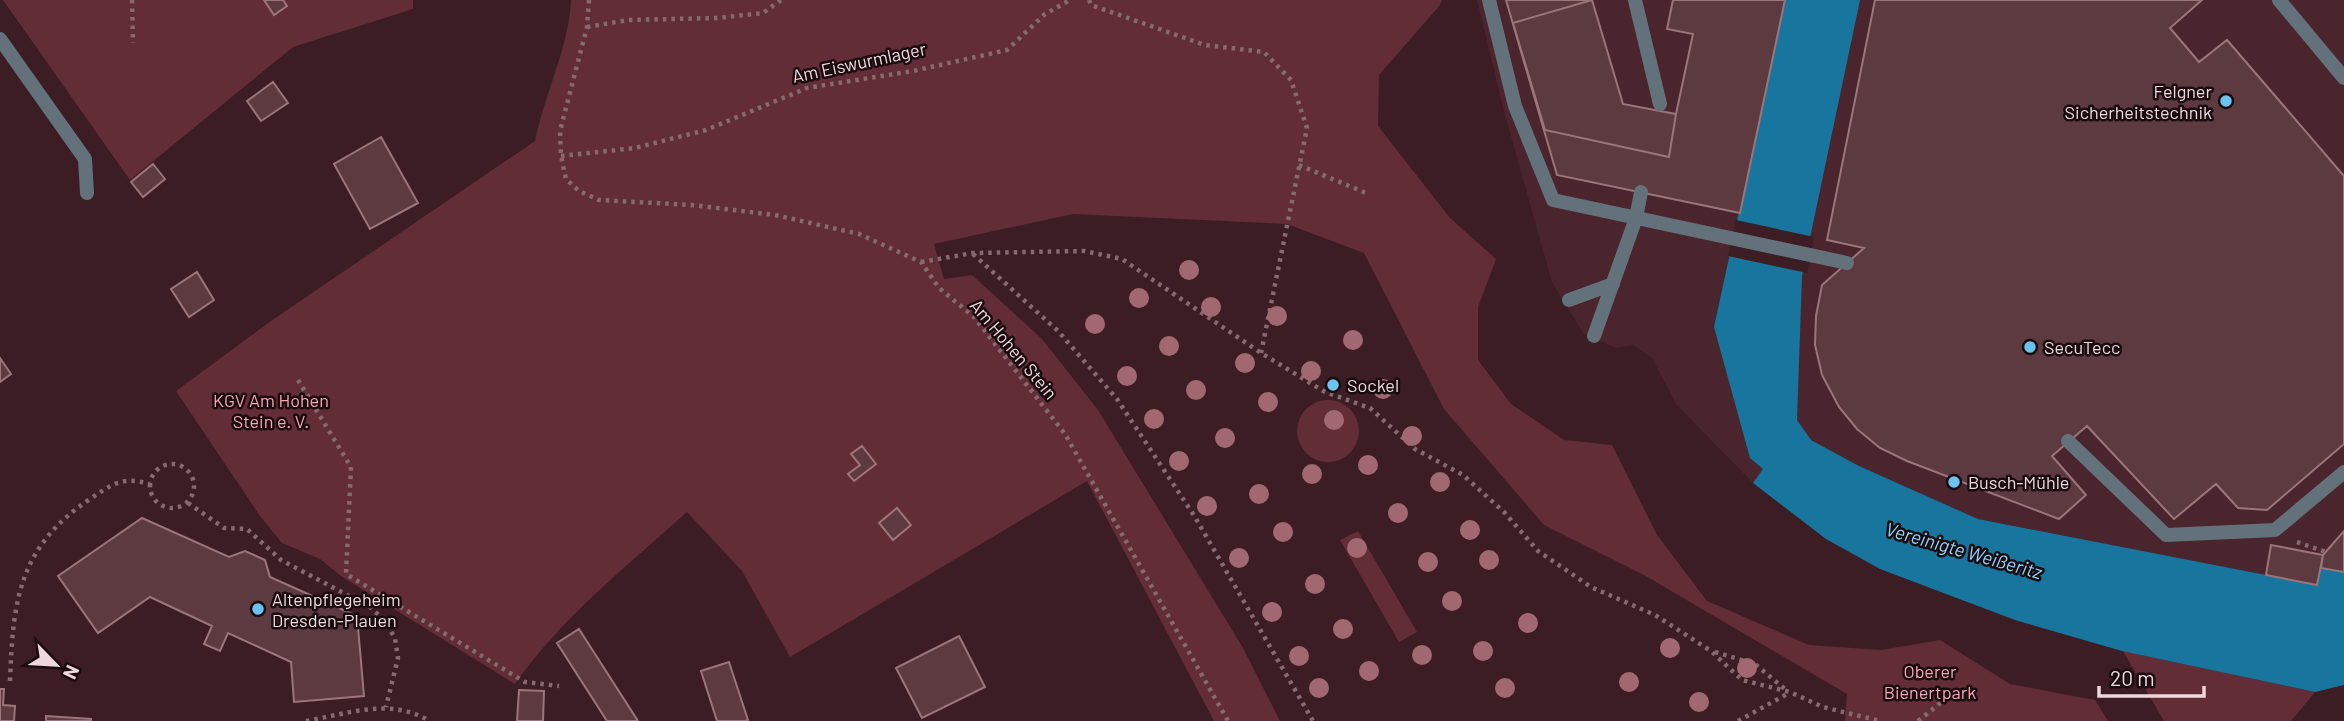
<svg xmlns="http://www.w3.org/2000/svg" width="2344" height="721" font-family="Barlow,sans-serif">
  <style>
    .built { fill: #4b252d }
    .green { fill: #632d38 }
    .water { fill: #17759e }
    .pier { fill: #3c1d23 }
    .building { fill: #5c3a3f; stroke: #9b757a; stroke-width: 2 }
    .lines { fill: none; stroke-linecap: round; stroke-linejoin: round }
    .path { stroke: #856a6f; stroke-width: 4.5; stroke-dasharray: 3.5 5; stroke-linecap: butt }
    .service { stroke: #63727a; stroke-width: 14 }
    .minor { stroke: #63727a; stroke-width: 14 }
    .tree { fill: #a26872 }
    .poi-dot { fill: #6ac3f1; stroke: #1a0c0e; stroke-width: 2.5 }
    .labels { text-anchor: middle; dominant-baseline: central; stroke-width: 5; stroke-linejoin: round; paint-order: stroke }
    .street-label { font-size: 18px; fill: #eed8db; stroke: #1a0c0e }
    .poi-label { font-size: 18px; fill: #eed8db; stroke: #1a0c0e; text-anchor: start }
    .park-label { font-size: 18px; fill: #f6a6b3; stroke: #1a0c0e }
    .water-label { font-size: 19px; font-style: italic; fill: #89d5ff; stroke: #1a0c0e }
  </style>
  <rect width="100%" height="100%" fill="#3c1d23"/>
  <path class="built" d="M1477 0H2344V572L2321 569 2317 585 1978 519 1859 466 1812 440 1764 469 1753 483 1676 404 1652 358 1633 345 1616 348 1583 333 1552 282 1504 111Z"/>
  <path class="green" d="M3 0H413V9L293 47 130 180Z
    M571 0H1442L1440 5 1379 75 1378 126 1450 218 1496 259 1478 307V360L1511 404 1564 440 1612 445 1657 535 1707 601 1809 645 1881 650 1940 640 2010 684 2095 700 2108 721H1845L1847 694 1644 575 1544 525 1444 409 1364 253 1287 224 1073 214 934 244 944 279 972 275 1042 339 1098 410 1243 648 1280 721H1214L1087 481 790 657 742 571 687 512C627 566 561 618 515 684L341 576 320 559 282 543 260 516 176 391 271 321 535 141C544 96 570 43 571 0Z
    M1297 431a31 31 0 1 1 62 0a31 31 0 1 1-62 0Z
    M1358 531 1417 632 1399 642 1340 540Z
    M2123 651 2315 692 2291 721H2164Z"/>
  <path class="water" d="M1785 0H1860L1802 276 1797 420 1811 440 1859 466 1978 519 2317 585 2321 568 2344 572V685L2315 692 2122 651 2015 620 1880 569 1826 539 1753 483 1763 469 1750 458 1714 327Z"/>
  <path class="pier" d="M1736 220 1814 237 1807 273 1728 256Z"/>
  <path class="building" d="M264 0H283L287 6 274 15Z
    M1506 0H1592L1623 104 1676 114 1693 34 1667 29 1673 0H1785L1740 213 1557 175Z
    M1592 0 1623 104 1676 114 1669 157 1545 130 1513 23Z
    M1875 0H2202L2170 28 2199 62 2227 40 2344 176V444L2267 510 2238 508 2216 484 2174 519 2087 426 2052 456 2086 495 2059 519 1907 461 1880 448 1857 429 1839 407 1822 375 1815 345 1816 316 1822 285 1864 248 1827 240Z
    M273 82 288 103 261 121 247 101Z
    M381 137 418 203 370 229 334 164Z
    M153 164 165 179 143 197 131 182Z
    M197 272 214 300 189 317 171 289Z
    M0 358 11 374 0 382Z
    M862 446 876 464 854 481 848 474 860 465 851 454Z
    M897 508 911 525 893 540 879 523Z
    M142 518 229 557 245 551 265 560 270 577 357 616 364 696 294 702 291 662 228 633 220 651 204 644 212 626 150 597 98 633 58 576Z
    M2344 531V572L2321 568 2323 555Z
    M2271 545 2323 555 2317 585 2266 575Z
    M579 629 638 721H607L557 643Z
    M959 636 985 687 922 718 896 668Z
    M729 662 748 720 745 721H717L701 671Z
    M0 689H4L3 705 15 706 14 721H0Z
    M519 690 544 691 543 721H517Z
    M46 716 91 719V721H46Z"/>
  <g class="lines">
    <path class="path" d="M132 0 133 43
      M589 0 587 27 560 131 561 156 566 179 579 191 599 200 692 205 775 215 859 234 921 262 939 288 974 317 1065 434 1228 721
      M1089 0 1091 5 1205 45 1264 52 1291 80 1307 128 1261 353
      M587 27 628 20 717 18 763 13 781 0
      M561 156 635 148 706 130 807 88 913 71 1007 50 1045 14 1070 0
      M1299 165 1366 193
      M973 254 1058 331 1117 399 1195 517 1313 721
      M921 262 973 253 1084 251 1122 259 1261 353 1325 392 1370 408 1415 449 1463 475 1504 512 1538 551 1591 587 1655 615 1711 651 1742 680 1790 692 1823 707 1880 721
      M298 380 351 467 346 574 525 682 559 686
      M150 486a22 22 0 1 1 44 0a22 22 0 1 1-44 0Z
      M188 503 224 528 247 529 281 560 370 607 384 620 395 638 398 658 386 707
      M2297 542 2326 552
      M1715 652 1755 664 1786 690
      M10 681C13 599 19 547 90 499 112 484 123 476 149 484
      M306 721C347 714 388 698 426 719
      M1738 721 1789 693
      M1918 721 1938 705 1952 690"/>
    <path class="service" d="M1489 0 1515 106 1553 200 1847 263
      M1635 0 1660 104
      M2279 0 2344 78
      M1569 300 1613 284
      M1594 336 1636 218 1641 192
      M2068 441 2166 535 2275 530 2344 472"/>
    <path class="minor" d="M0 39 85 159 87 193"/>
  </g>
  <g class="tree">
    <circle cx="1189" cy="270" r="10"/>
    <circle cx="1139" cy="298" r="10"/>
    <circle cx="1211" cy="307" r="10"/>
    <circle cx="1277" cy="316" r="10"/>
    <circle cx="1095" cy="324" r="10"/>
    <circle cx="1353" cy="340" r="10"/>
    <circle cx="1169" cy="346" r="10"/>
    <circle cx="1245" cy="363" r="10"/>
    <circle cx="1311" cy="371" r="10"/>
    <circle cx="1127" cy="376" r="10"/>
    <circle cx="1383" cy="389" r="10"/>
    <circle cx="1196" cy="390" r="10"/>
    <circle cx="1268" cy="402" r="10"/>
    <circle cx="1154" cy="419" r="10"/>
    <circle cx="1334" cy="420" r="10"/>
    <circle cx="1412" cy="436" r="10"/>
    <circle cx="1225" cy="438" r="10"/>
    <circle cx="1179" cy="461" r="10"/>
    <circle cx="1368" cy="465" r="10"/>
    <circle cx="1312" cy="474" r="10"/>
    <circle cx="1440" cy="482" r="10"/>
    <circle cx="1259" cy="494" r="10"/>
    <circle cx="1207" cy="506" r="10"/>
    <circle cx="1398" cy="513" r="10"/>
    <circle cx="1470" cy="530" r="10"/>
    <circle cx="1283" cy="532" r="10"/>
    <circle cx="1357" cy="548" r="10"/>
    <circle cx="1239" cy="558" r="10"/>
    <circle cx="1489" cy="560" r="10"/>
    <circle cx="1428" cy="562" r="10"/>
    <circle cx="1315" cy="584" r="10"/>
    <circle cx="1452" cy="601" r="10"/>
    <circle cx="1272" cy="612" r="10"/>
    <circle cx="1528" cy="623" r="10"/>
    <circle cx="1343" cy="629" r="10"/>
    <circle cx="1670" cy="648" r="10"/>
    <circle cx="1483" cy="651" r="10"/>
    <circle cx="1422" cy="655" r="10"/>
    <circle cx="1299" cy="656" r="10"/>
    <circle cx="1747" cy="668" r="10"/>
    <circle cx="1369" cy="671" r="10"/>
    <circle cx="1629" cy="682" r="10"/>
    <circle cx="1319" cy="688" r="10"/>
    <circle cx="1505" cy="688" r="10"/>
    <circle cx="1699" cy="702" r="10"/>
  </g>
  <g class="poi-dot">
    <circle cx="2226" cy="101" r="7"/>
    <circle cx="2030" cy="347" r="7"/>
    <circle cx="1333" cy="385" r="7"/>
    <circle cx="1954" cy="482" r="7"/>
    <circle cx="258" cy="609" r="7"/>
  </g>
  <g class="labels">
    <g class="street-label">
      <text transform="translate(859 62) rotate(-12)">Am Eiswurmlager</text>
      <text transform="translate(1014 349) rotate(50)">Am Hohen Stein</text>
    </g>
    <g class="poi-label">
      <text x="2212" y="91" text-anchor="end">Felgner<tspan x="2212" dy="21">Sicherheitstechnik</tspan></text>
      <text x="2044" y="347">SecuTecc</text>
      <text x="1347" y="385">Sockel</text>
      <text x="1968" y="482">Busch-Mühle</text>
      <text x="272" y="599">Altenpflegeheim<tspan x="272" dy="21">Dresden-Plauen</tspan></text>
    </g>
    <g class="park-label">
      <text x="271" y="400">KGV Am Hohen<tspan x="271" dy="21">Stein e. V.</tspan></text>
      <text x="1930" y="671">Oberer<tspan x="1930" dy="21">Bienertpark</tspan></text>
    </g>
    <g class="water-label">
      <text transform="translate(1964 550) rotate(16)">Vereinigte Weißeritz</text>
    </g>
  </g>
  <g transform="translate(56 665) rotate(115)" stroke="#1a0c0e" stroke-width="5" paint-order="stroke">
  <path d="M0-5L12 26L0 18L-12 26Z" fill="#eed8db"/>
  <text y="-10" font-size="19" font-weight="bold" text-anchor="middle" fill="#eed8db">N</text>
  </g>
  <path d="M2099 686v10h105v-10" fill="none" stroke="#eed8db" stroke-width="3.5"/>
  <text x="2110" y="686" font-size="21" fill="#eed8db" stroke="#1a0c0e" stroke-width="5" paint-order="stroke">20 m</text>
</svg>
